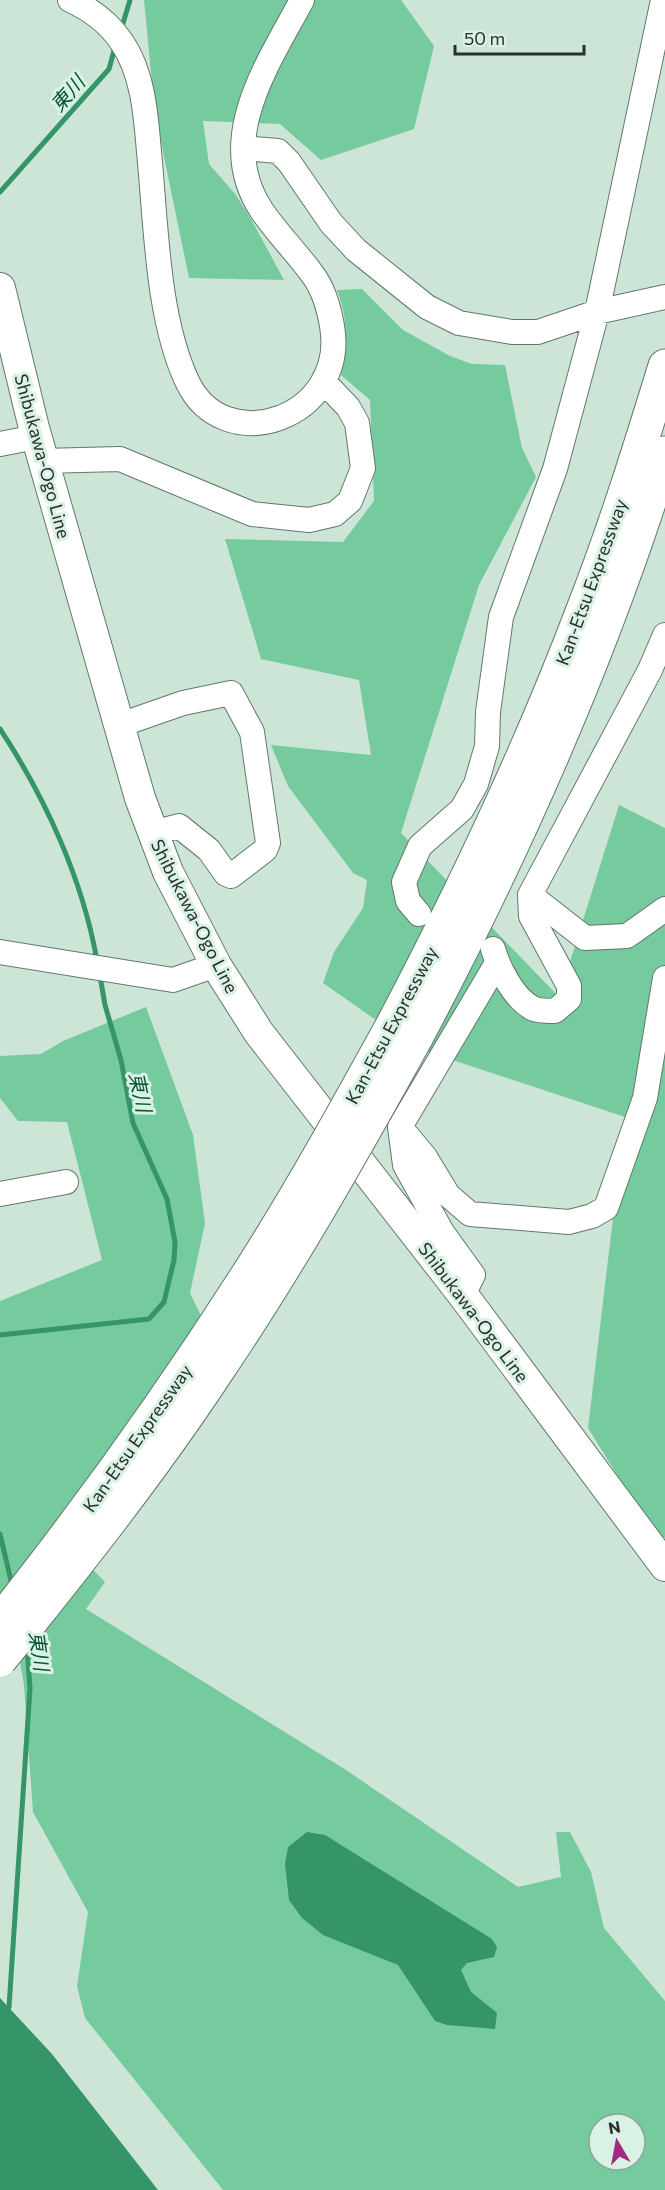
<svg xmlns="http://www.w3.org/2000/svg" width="665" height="2190" font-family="Commissioner,'Noto Sans JP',sans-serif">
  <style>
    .green { fill: #75ca9e; fill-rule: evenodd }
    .water { fill: #359569 }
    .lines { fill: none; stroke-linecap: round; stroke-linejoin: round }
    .stream { stroke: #359569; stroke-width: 5 }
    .minor-casing { stroke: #62786b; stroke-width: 26 }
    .major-casing { stroke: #62786b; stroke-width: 32 }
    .highway-casing { stroke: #62786b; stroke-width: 35 }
    .minor { stroke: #fff; stroke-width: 24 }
    .major { stroke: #fff; stroke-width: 30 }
    .highway { stroke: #fff; stroke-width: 33 }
    .highway-bridge-casing { stroke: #62786b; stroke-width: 35; stroke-linecap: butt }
    .highway-bridge { stroke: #fff; stroke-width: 33 }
    .labels { text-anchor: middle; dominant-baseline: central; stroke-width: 6; stroke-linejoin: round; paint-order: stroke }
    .street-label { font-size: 18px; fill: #27302b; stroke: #daf2e4 }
    .water-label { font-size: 20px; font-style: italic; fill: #075335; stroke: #daf2e4 }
  </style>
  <rect width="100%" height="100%" fill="#cde5d7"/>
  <path class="green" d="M144 0H401L434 46 414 129 321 160 280 124 203 121 209 164 236 195 251 219 284 280 189 278 155 113Z
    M362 289 403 330 450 356 472 364 505 365 522 448 536 477 479 585 401 833 559 997 619 805 665 828V1538L652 1531 588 1428 625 1117 416 1048 323 983 334 952 363 908 367 880 353 873 288 786 271 745 371 755 359 680 261 659 225 539 343 542 374 501 370 400 341 375C348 346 348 318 337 290Z
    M146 1007 193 1135 205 1223 190 1293 204 1322 59 1535 105 1582 86 1609 346 1770 518 1887 561 1877 556 1832H570L591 1872 604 1928 665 2001V2190H223L85 2018 77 1986 88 1912 33 1812 24 1685 13 1622 0 1592V1301L102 1260 67 1122 18 1121 0 1098V1056L41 1054 63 1041ZM599 2124H635V2160H599Z"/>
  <path class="water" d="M307 1832 325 1835 492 1939 497 1947 494 1957 467 1963 461 1970 471 1992 497 2013 495 2029 447 2025 435 2021 398 1965 323 1935 302 1918 289 1900 285 1864 288 1847Z
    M0 1998 52 2054 158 2190H0Z"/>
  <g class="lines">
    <path class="stream" d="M121 30 130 0
      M0 192 109 69 115 47
      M0 729C45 797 83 880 97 961
      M0 1335 149 1319 164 1302 174 1260 175 1242 167 1199 133 1123 121 1060 105 1005 100 976
      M0 1534 12 1585
      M0 2024 9 2007 30 1688 27 1647"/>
    <g class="minor-casing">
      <path id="minor" d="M70 0C90 9 108 22 121 41 143 72 146 115 149 152 156 223 157 317 187 381 224 461 348 418 332 326 329 308 324 290 313 275 297 253 277 233 262 211 214 140 268 64 302 0
        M243 148 278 151 289 162 331 223 356 250 427 307 459 323 512 332H538L597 312 665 297
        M0 444 36 437
        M43 461 120 459 252 514 309 520 335 514 350 501 363 468 357 423 348 407 325 383
        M120 725 183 703 231 693 252 732 268 843 265 850 231 876 226 874 209 850 179 826 152 833
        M530 895 585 938 627 936 665 909
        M419 914 408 901 404 882 420 846 462 809 476 784 487 746 488 712 501 617 555 469 597 312 663 0
        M493 949C499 969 513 997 532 1008 537 1011 548 1011 555 1011L569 999V986L531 916 530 895 650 670 665 635
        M0 952 173 980 216 965
        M400 1127 425 1157 448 1195 470 1214 569 1222 592 1216 606 1208 645 1098 665 978
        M0 1194 66 1182
        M463 1295 473 1275 442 1232 405 1165 400 1127 497 963"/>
    </g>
    <g class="major-casing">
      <path id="major" d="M0 288 34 428 140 798 168 872 216 965 259 1033 463 1295 665 1566"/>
    </g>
    <g class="highway-casing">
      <path id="highway" d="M393 1024C464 889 530 750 584 607 615 528 640 447 665 366
        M416 1038C516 850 602 656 665 453"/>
    </g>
    <use href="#minor" class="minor"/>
    <use href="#major" class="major"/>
    <use href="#highway" class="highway"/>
    <g class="highway-bridge-casing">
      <path id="highway-bridge" d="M0 1621C93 1504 180 1382 260 1255 307 1180 350 1102 393 1024
        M0 1660C75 1567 150 1473 216 1373 289 1265 353 1152 416 1038"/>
    </g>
    <use href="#highway-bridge" class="highway-bridge"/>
  </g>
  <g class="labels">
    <g class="street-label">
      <text transform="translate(43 456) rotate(75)">Shibukawa-Ogo Line</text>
      <text transform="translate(591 582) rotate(-70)">Kan-Etsu Expressway</text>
      <text transform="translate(195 916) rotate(63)">Shibukawa-Ogo Line</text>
      <text transform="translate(391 1025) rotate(-62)">Kan-Etsu Expressway</text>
      <text transform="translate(474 1312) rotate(53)">Shibukawa-Ogo Line</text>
      <text transform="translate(137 1438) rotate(-55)">Kan-Etsu Expressway</text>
    </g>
    <g class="water-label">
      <text transform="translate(67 93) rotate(-49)">東川</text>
      <text transform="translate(141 1092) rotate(78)">東川</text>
      <text transform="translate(40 1651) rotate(82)">東川</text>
    </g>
  </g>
  <g transform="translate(617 2142) rotate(350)"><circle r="28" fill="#daf2e4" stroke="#92a49a" stroke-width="1.5"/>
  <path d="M0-4.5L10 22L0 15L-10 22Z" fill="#a02982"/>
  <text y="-9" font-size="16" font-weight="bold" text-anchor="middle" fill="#27302b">N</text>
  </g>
  <path d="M455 45v9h129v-9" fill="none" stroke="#27302b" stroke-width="3"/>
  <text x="464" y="45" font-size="18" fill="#27302b" stroke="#daf2e4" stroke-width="4.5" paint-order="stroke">50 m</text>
</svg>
